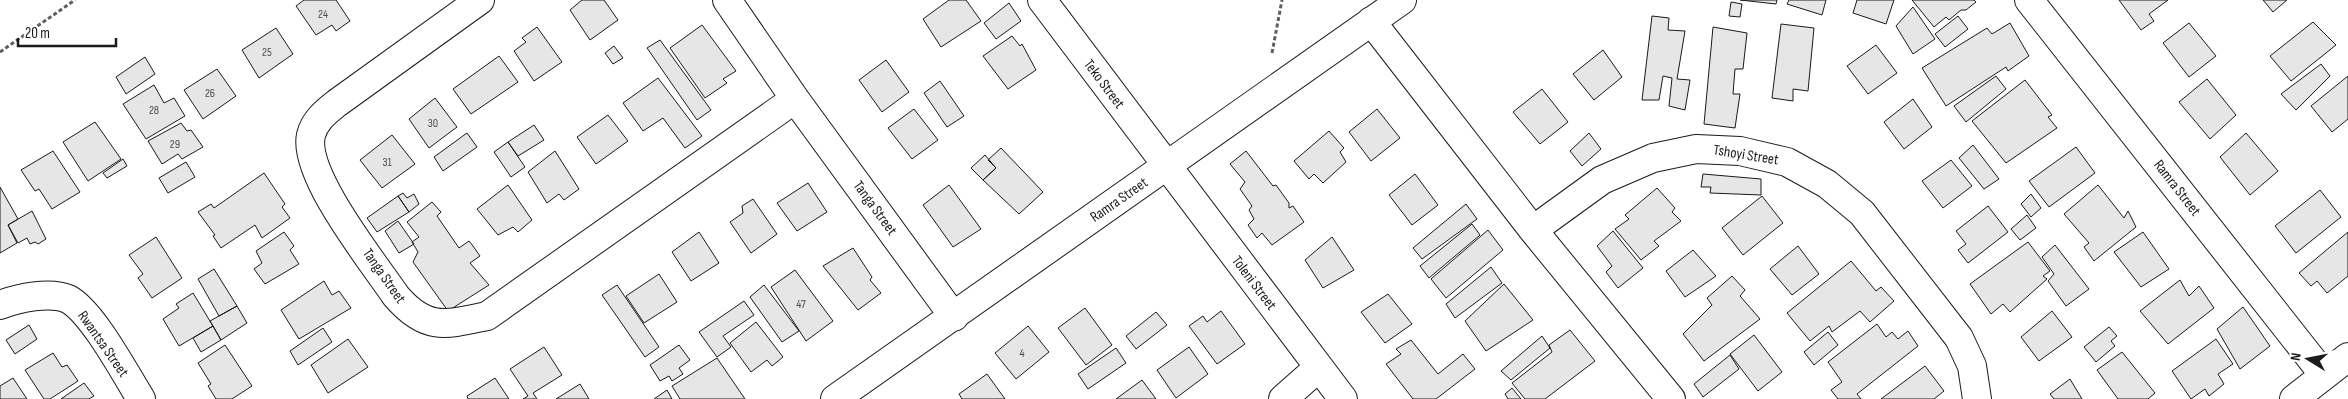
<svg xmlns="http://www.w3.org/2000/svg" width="2348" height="399" font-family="'Sofia Sans Condensed',sans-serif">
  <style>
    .building { fill: #e6e6e6; stroke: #1a1a1a }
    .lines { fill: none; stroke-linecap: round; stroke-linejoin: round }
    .street-casing { stroke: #1a1a1a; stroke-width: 30 }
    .path { stroke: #5f5f5f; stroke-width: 3; stroke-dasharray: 4 2.5; stroke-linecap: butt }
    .street { stroke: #fff; stroke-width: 28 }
    .labels { text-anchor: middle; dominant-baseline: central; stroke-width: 4; stroke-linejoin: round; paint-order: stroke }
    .number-label { font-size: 12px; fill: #4d4d4d }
    .street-label { font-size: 15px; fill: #1a1a1a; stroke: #fff }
  </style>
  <rect width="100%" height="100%" fill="#fff"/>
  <path class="building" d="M304 0H336L350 21 336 31 332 25 316 35 296 6Z
    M582 0H604L618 20 590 40 570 10Z
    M949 0H966L981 21 941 47 923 19Z
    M1740 0H1777L1776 4Z
    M1789 0H1826L1822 15 1787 4Z
    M1857 0H1894L1886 24 1853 13Z
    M1912 0H1974L1976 2 1966 10H1961L1949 20 1946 17 1934 27Z
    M2119 0H2168L2149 14 2154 21 2141 30Z
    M2263 0H2287L2273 12Z
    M1731 2 1742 4 1740 17 1729 16Z
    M1009 3 1021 21 996 39 984 23Z
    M1913 7 1935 39 1913 54 1896 26Z
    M1652 16 1669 18 1668 30 1685 31 1677 79 1690 80 1685 110 1669 106 1672 78 1663 76 1659 100H1642Z
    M1958 16 1968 29 1945 47 1935 34Z
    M2313 22 2336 45 2291 81 2270 56Z
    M2010 23 2029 56 2008 71 2006 67 1946 106 1922 68 1987 28 1992 34Z
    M2189 23 2216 56 2189 77 2163 43Z
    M1781 24 1814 28 1808 91 1793 89V101L1772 98Z
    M702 25 736 71 723 79 727 83 705 98 670 48Z
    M537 27 562 62 534 81 514 51 526 42 522 38Z
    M1713 27 1747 33 1743 69H1735L1733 94H1740L1735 128 1704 124Z
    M276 28 293 54 259 78 242 50Z
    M1012 36 1020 46 1022 44 1036 70 1008 89 983 56Z
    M660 40 711 110 697 120 647 48Z
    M1876 45 1897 73 1868 94 1847 66Z
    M614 46 623 58 613 64 605 53Z
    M1603 50 1622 77 1594 100 1573 74Z
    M499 56 518 82 471 114 453 89Z
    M145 57 155 74 126 94 116 77Z
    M886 60 909 92 882 112 859 80Z
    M2321 64 2330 76 2296 110 2281 94Z
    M217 69 236 96 203 119 184 90Z
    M1996 76 2006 89 1966 122 1954 106Z
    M2348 76V119L2332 132 2311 106Z
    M658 78 702 136 685 148 663 118 643 131 623 103Z
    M2207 79 2236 115 2210 139 2179 102Z
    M2025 80 2052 115 2048 117 2057 128 2006 163 1972 121Z
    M940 81 964 116 947 127 924 93Z
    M154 85 164 103 174 98 185 116 146 139 123 104Z
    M1542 89 1568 122 1540 144 1513 112Z
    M435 98 457 127 429 148 409 119Z
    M1913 99 1932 127 1904 149 1884 122Z
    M914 109 938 140 912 159 888 128Z
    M1377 109 1400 138 1371 161 1349 132Z
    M608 115 628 141 596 164 577 137Z
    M95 122 121 159 88 181 63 142Z
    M181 123 187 131 191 130 203 147 182 159 178 154 162 164 148 141Z
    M534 125 544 140 518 156 508 142Z
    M1329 131 1344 148 1340 152 1346 162 1323 183 1314 174 1309 179 1294 161Z
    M467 133 477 147 443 171 434 157Z
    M1589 133 1601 149 1582 166 1570 151Z
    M2246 133 2278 171 2250 195 2220 157Z
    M392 135 415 164 382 188 360 160Z
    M508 142 525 167 511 177 494 152Z
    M1973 145 1999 179 1984 189 1959 158Z
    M2076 147 2095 173 2049 207 2029 181Z
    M1001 148 1043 192 1019 214 983 180 996 168 988 160Z
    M53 151 80 192 52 209 39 189 35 191 21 170Z
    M555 151 579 189 564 200 559 194 547 203 528 172Z
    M1246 151 1273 186 1276 185 1289 203V208L1293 206 1304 222 1272 245 1262 233 1257 238 1248 225 1254 219 1249 210 1252 206 1240 189 1245 182 1230 164Z
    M985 155 996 168 983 180 971 168Z
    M123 159 127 166 107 178 103 173Z
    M1951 160 1972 186 1943 208 1922 181Z
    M186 162 195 177 168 193 159 178Z
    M264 173 285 204 282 207 290 218 262 238 255 225 221 248 213 236 215 235 198 212 211 204 214 208Z
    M1415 174 1438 205 1412 225 1389 195Z
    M1703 174 1761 179V195L1710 193 1711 187H1701Z
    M808 183 827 212 797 231 777 203Z
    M508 185 532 220 518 232 513 227 498 235 477 209Z
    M949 185 981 229 953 247 923 205Z
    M2098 185 2124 218 2128 211 2136 227 2094 261 2084 247 2089 243 2064 214Z
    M0 187 18 219 8 225 17 243 0 253Z
    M1657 188 1675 208 1672 212 1681 221 1654 241 1659 246 1641 260 1615 229 1629 219 1625 215Z
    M2320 190 2341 217 2296 253 2275 226Z
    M403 193 407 198 414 194 419 204 409 212 398 196Z
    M2031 194 2041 208 2031 217 2021 204Z
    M398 196 409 212 377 232 367 218Z
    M1762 196 1783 223 1743 255 1722 228Z
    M753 199 777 234 751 253 730 222 743 213 742 206Z
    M432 202 441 212 437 216 459 248 469 241 473 246 480 256 470 263 489 285 448 311 413 262 418 252 412 242 419 237 407 222Z
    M1466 204 1477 219 1422 259 1413 248Z
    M1988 206 2008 232 1968 263 1958 250 1966 244 1956 231Z
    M32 211 46 239 38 244 35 242 30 244 27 238 18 243 8 225Z
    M2027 215 2036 228 2020 240 2011 229Z
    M398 221 414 244 399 253 385 231Z
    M1472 224 1480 235 1429 278 1420 266Z
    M1488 230 1503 250 1446 298 1431 279Z
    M1613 231 1643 268 1618 288 1606 272 1612 266 1597 246Z
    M284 232 294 246 290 250 299 264 265 284 254 269 262 263 256 251Z
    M699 232 719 263 691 281 672 252Z
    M2143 232 2169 269 2141 287 2114 252Z
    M2348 232V276L2327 293 2317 281 2311 286 2299 273Z
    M156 237 182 278 152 298 138 278 143 274 129 255Z
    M1332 237 1354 270 1323 288 1305 260Z
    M2028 242 2050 271 2043 276 2047 279 2010 312 2003 304 1991 314 1970 284Z
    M2055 245 2089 289 2066 306 2048 281 2054 274 2042 257Z
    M1798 246 1819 274 1792 295 1770 269Z
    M853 248 872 277 870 280 881 293 858 310 823 266Z
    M1693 250 1716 276 1685 297 1666 271Z
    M1851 261 1876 291 1881 287 1894 301 1870 322 1860 311 1832 332 1829 326 1810 341 1787 313Z
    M1491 267 1502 283 1455 318 1446 304Z
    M214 269 237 306 219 316 198 279Z
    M795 270 833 321 806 341 771 287Z
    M659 274 677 302 644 323 626 296Z
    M1732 276 1745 290 1740 296 1760 319 1704 361 1683 334 1712 305 1707 298Z
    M2180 280 2189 296 2199 286 2214 308 2168 344 2140 311Z
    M324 281 332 295 339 291 351 308 299 339 281 310Z
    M1504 284 1533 320 1486 351 1465 321Z
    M617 285 659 347 645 357 602 295Z
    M764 285 799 331 782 342 750 297Z
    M193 293 213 326 179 346 163 319 179 308 176 304Z
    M1388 294 1412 324 1385 343 1361 312Z
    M744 301 754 315 723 336 731 347 717 357 699 332Z
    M237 306 247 323 221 340 210 321Z
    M2243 307 2270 346 2240 369 2217 329Z
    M1085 308 1112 345 1086 365 1058 328Z
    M1221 311 1245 344 1217 364 1189 326 1203 316 1207 322Z
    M2052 311 2072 337 2039 361 2021 337Z
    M1156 312 1167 325 1136 349 1126 336Z
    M756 322 783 357 772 366 767 360 751 372 730 343Z
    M1877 324 1886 337 1892 332 1898 339 1908 331 1918 346 1857 394 1861 399H1838L1831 390 1842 382 1828 362Z
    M29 325 37 339 15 354 6 340Z
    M213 326 221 340 201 352 193 338Z
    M1028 326 1049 352 1016 379 995 353Z
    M2109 327 2117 336 2111 341 2115 346 2096 362 2084 347Z
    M323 328 332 342 298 365 290 351Z
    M1570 330 1595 361 1545 399H1525L1512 383 1552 352 1549 345Z
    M1828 332 1838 345 1814 365 1804 352Z
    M1754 335 1782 372 1758 391 1730 354Z
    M1542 336 1550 348 1511 380 1501 371Z
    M348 339 368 367 328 393 311 365Z
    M2216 339 2233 364 2218 374 2224 384 2209 396 2205 389 2191 399 2172 371Z
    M1411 340 1438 374 1463 354 1475 369 1436 399H1413L1386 364 1401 354 1396 349Z
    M225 345 252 386 232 399H216L208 386 211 384 198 363Z
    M679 345 690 360 679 368 683 374 672 381 669 376 660 381 650 365Z
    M544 347 562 375 533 393 537 399H523L528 396 510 369Z
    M1189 347 1208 374 1176 398 1157 370Z
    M1116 348 1126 363 1088 389 1078 374Z
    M2122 352 2155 393 2148 399H2118L2097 370Z
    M53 353 62 367 67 365 78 381 50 399H44L25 370Z
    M1730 355 1739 369 1703 397 1694 384Z
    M717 358 745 399H680L672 386Z
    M1925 366 1944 391 1934 399H1881Z
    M987 374 1005 399H962L959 394Z
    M13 378 27 399H0V386Z
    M495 378 509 399H468L467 396Z
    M2070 379 2082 399H2054L2050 394Z
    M1142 380 1156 399H1116Z
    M84 383 94 396 89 399H61Z
    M580 384 589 399H556Z
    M1512 388 1521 399H1508L1505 394Z
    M667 390 672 399H654Z"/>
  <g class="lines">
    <g class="street-casing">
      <path id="street" d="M480 0 337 103C326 112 315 120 311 135 302 174 373 262 396 296 426 331 445 325 487 316L795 99
        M727 0 795 99 954 317
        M1042 0 1343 399
        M2029 0 2324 375
        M1371 21 1533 230 1671 399
        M1533 230 1602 180 1653 158 1696 149 1740 151 1787 162 1827 184 1862 213 1959 338 1972 366 1977 399
        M0 305C18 298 50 291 68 299 92 311 126 375 141 399
        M835 399 1402 0
        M1283 399 1318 368
        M2294 399 2348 357"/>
    </g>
    <path class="path" d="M0 52 75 0
      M1272 53 1282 0"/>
    <use href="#street" class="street"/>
  </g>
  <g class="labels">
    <g class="number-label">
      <text x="323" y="14">24</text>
      <text x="267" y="52">25</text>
      <text x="210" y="93">26</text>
      <text x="154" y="110">28</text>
      <text x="433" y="123">30</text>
      <text x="175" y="144">29</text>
      <text x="387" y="162">31</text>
      <text x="801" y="304">47</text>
      <text x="1022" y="353">4</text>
    </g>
    <g class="street-label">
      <text transform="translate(1104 84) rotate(53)">Teko Street</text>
      <text transform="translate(1746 155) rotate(9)">Tshoyi Street</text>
      <text transform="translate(2177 188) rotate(52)">Ramra Street</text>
      <text transform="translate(1119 200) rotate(-35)">Ramra Street</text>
      <text transform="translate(875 208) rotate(54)">Tanga Street</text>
      <text transform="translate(384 276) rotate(55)">Tanga Street</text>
      <text transform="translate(1254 283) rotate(53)">Toleni Street</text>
      <text transform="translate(103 344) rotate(55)">Rwantsa Street</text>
    </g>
  </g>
  <g transform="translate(2308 359) rotate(280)" stroke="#ffffff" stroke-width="4" paint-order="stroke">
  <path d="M0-4L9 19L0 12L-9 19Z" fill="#1a1a1a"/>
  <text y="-8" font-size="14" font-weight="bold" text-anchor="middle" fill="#1a1a1a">N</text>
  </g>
  <path d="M18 38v8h98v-8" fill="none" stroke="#1a1a1a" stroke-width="2.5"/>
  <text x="25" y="38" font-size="15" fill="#1a1a1a" stroke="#ffffff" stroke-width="4" paint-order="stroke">20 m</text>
</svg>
